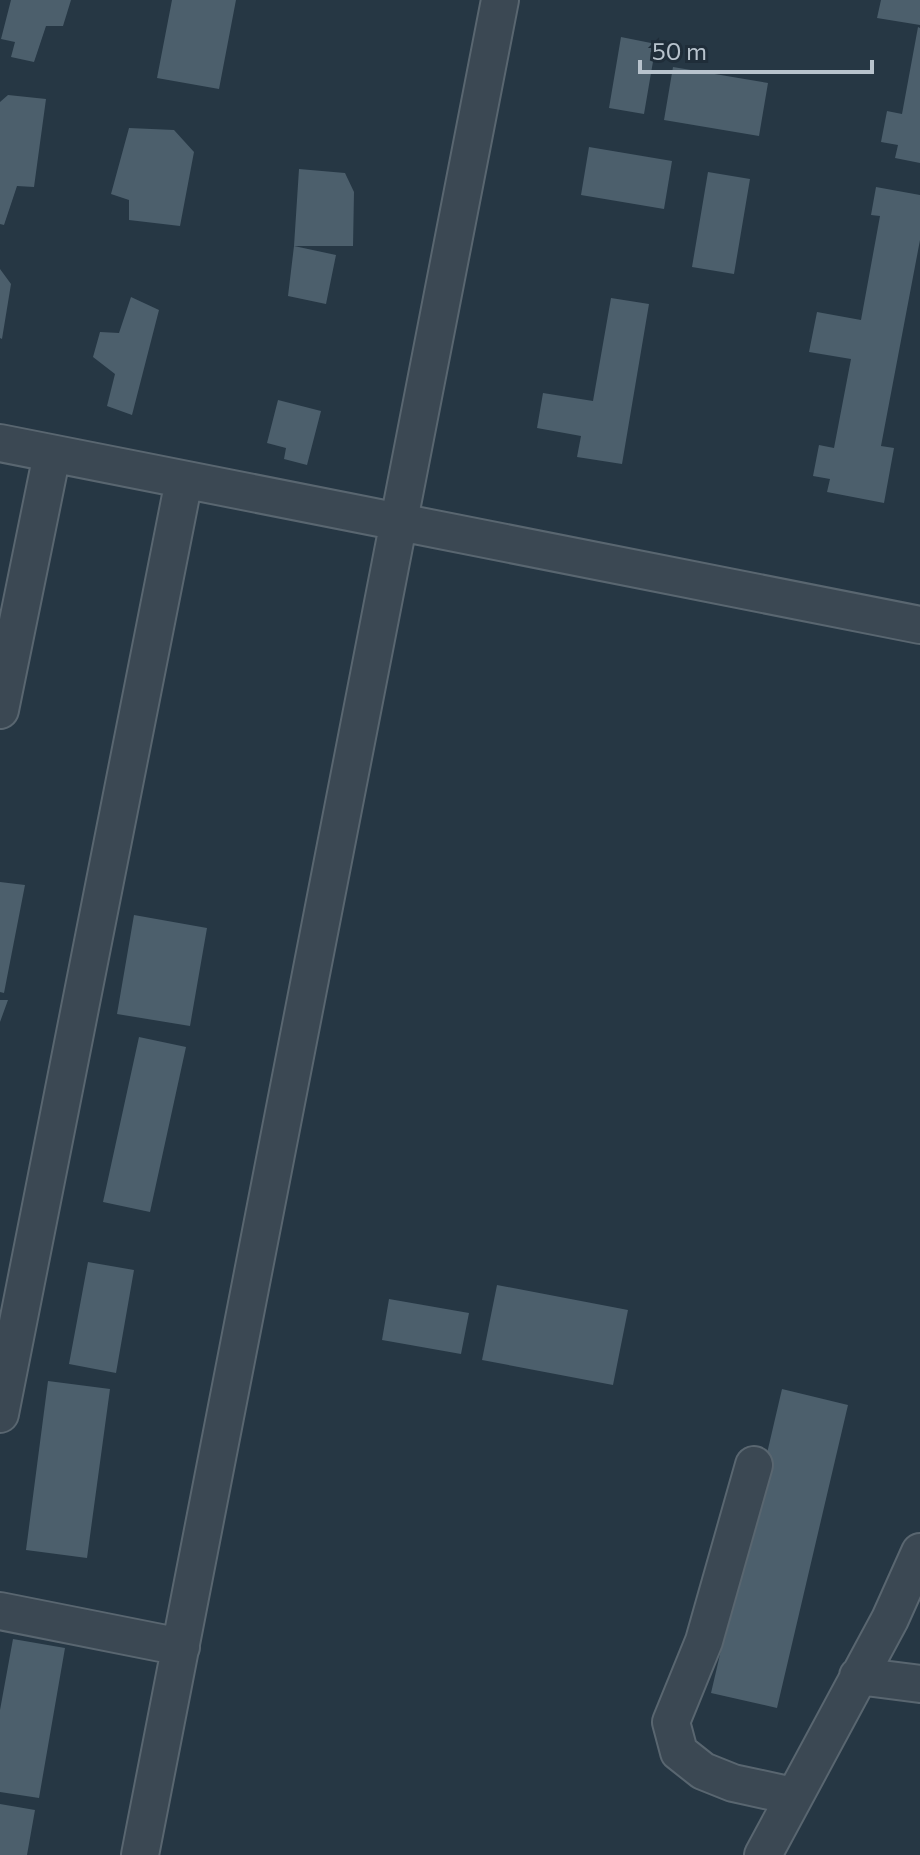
<svg xmlns="http://www.w3.org/2000/svg" width="920" height="1855" font-family="Commissioner,sans-serif">
  <style>
    .building { fill: #4c5f6c }
    .lines { fill: none; stroke-linecap: round; stroke-linejoin: round }
    .minor-casing { stroke: #596670; stroke-width: 40 }
    .minor { stroke: #3b4853; stroke-width: 36 }
  </style>
  <rect width="100%" height="100%" fill="#263744"/>
  <path class="building" d="M11 0H71L63 26H46L34 62 11 57 15 42 1 39Z
    M172 0H236L219 89 157 78Z
    M881 0H920V25L877 18Z
    M918 27 920 28V163L895 158 898 145 881 142 887 111 902 114Z
    M621 37 656 44 644 114 609 108Z
    M673 67 768 83 759 136 664 120Z
    M8 95 46 99 34 187 17 186 4 225 0 224V102Z
    M129 128 174 130 194 152 180 226 129 220V200L111 194Z
    M589 147 672 161 664 209 581 195Z
    M299 169 345 173 354 192 353 246H294Z
    M708 172 750 179 734 274 692 267Z
    M876 187 920 195V240L881 446 894 448 884 503 827 492 830 479 813 476 819 445 834 448 851 359 809 352 817 312 861 320 880 216 871 215Z
    M294 246 336 255 326 304 288 296Z
    M0 269 11 284 2 339 0 338Z
    M131 297 159 310 132 415 107 406 115 374 93 357 100 332 119 333Z
    M611 298 649 304 622 464 577 457 581 436 537 428 543 393 593 401Z
    M278 400 321 411 307 465 284 459 286 448 267 443Z
    M0 882 25 885 4 993 0 992Z
    M134 915 207 928 190 1026 117 1014Z
    M0 1000H8L0 1022Z
    M139 1037 186 1047 150 1212 103 1202Z
    M88 1262 134 1270 116 1373 69 1364Z
    M497 1285 628 1310 613 1385 482 1360Z
    M389 1299 469 1313 461 1354 382 1340Z
    M48 1381 110 1389 87 1558 26 1550Z
    M782 1389 848 1405 777 1708 711 1693Z
    M13 1639 65 1648 39 1798 0 1792V1710Z
    M0 1804 35 1810 27 1855H0Z"/>
  <g class="lines">
    <g class="minor-casing">
      <path id="minor" d="M0 443 920 625
        M0 710 52 454
        M0 1414 184 480
        M754 1465 704 1641 671 1722 679 1752 703 1771 733 1783 793 1796
        M0 1611 181 1647
        M858 1676 920 1684
        M140 1855 500 0
        M763 1855 890 1619 920 1552"/>
    </g>
    <use href="#minor" class="minor"/>
  </g>
  <path d="M640 60v12h232v-12" fill="none" stroke="#b8c3cd" stroke-width="4"/>
  <text x="652" y="60" font-size="24" fill="#b8c3cd" stroke="#1f2d39" stroke-width="6" paint-order="stroke">50 m</text>
</svg>
